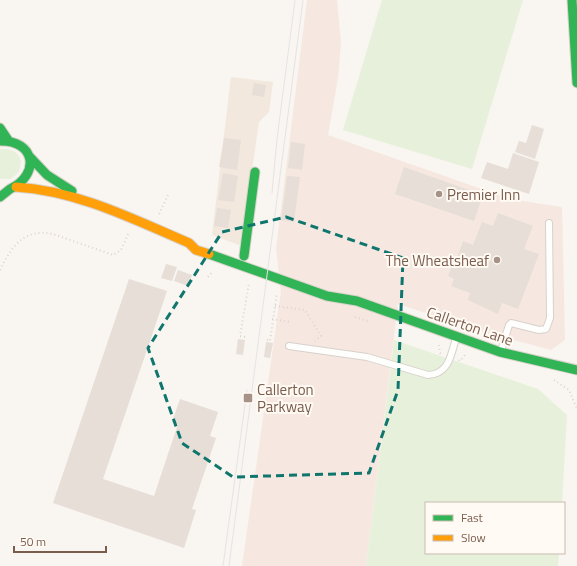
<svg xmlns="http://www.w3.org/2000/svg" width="577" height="566" font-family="'Titillium Web',sans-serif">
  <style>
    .residential { fill: #f2e8de }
    .commercial { fill: #f6e8e1 }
    .green { fill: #e7f0db }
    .building { fill: #e6ded7 }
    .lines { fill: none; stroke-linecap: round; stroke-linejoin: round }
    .lane-casing { stroke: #d7d1cb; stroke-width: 8 }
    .fast-casing { stroke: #d9d2cb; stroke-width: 11 }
    .slow-casing { stroke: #d9d2cb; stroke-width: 11 }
    .path { stroke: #dcd5d0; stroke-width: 2; stroke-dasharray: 1 3; stroke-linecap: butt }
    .lane { stroke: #fefefd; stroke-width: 6 }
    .fast { stroke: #30b455; stroke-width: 9 }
    .slow { stroke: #ff9f0a; stroke-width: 9 }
    .tram { stroke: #e6e3e7; stroke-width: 1 }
    .marked { fill: none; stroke: #0f766e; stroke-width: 3; stroke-dasharray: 8 5; stroke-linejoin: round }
    .poi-dot { fill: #a69286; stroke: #fffaf3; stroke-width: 1.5 }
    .labels { text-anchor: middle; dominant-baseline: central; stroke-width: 4; stroke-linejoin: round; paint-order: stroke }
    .poi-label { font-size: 15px; fill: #7a5c4d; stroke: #fffaf3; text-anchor: start }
    .street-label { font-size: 15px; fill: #7a5c4d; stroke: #fffaf3 }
  </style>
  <rect width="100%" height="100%" fill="#f9f5f0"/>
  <path class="residential" d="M231 77 273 82 269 112 259 122 242 240 239 245 212 235Z"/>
  <path class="commercial" d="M307 0H337L341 43 338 78 328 135 510 199 562 207 565 340 551 350 484 332 398 304 366 566H242L281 291 276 249Z"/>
  <path class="green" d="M382 0H523L472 169 343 130Z
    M0 149C11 149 17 150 21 161L19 172 11 179H0Z
    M394 340 538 389 567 415 562 503H426V553H559L558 566H366Z"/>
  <path class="building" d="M254 83 266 85 264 97 252 95Z
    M532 125 544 129 535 159 515 152 519 141 526 143Z
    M224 138 241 140 237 170 219 167Z
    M291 142 305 144 302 170 288 168Z
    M513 153 539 162 529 194 481 178 487 162 508 169Z
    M404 167 483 195 474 221 395 194Z
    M223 173 238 176 234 202 218 200Z
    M287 176 300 177 294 222 281 220Z
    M217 208 231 210 228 228 214 226Z
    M498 213 533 226 524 249 539 254 518 309 502 303 498 314 468 300 470 293 451 286 454 279 448 276 452 266 454 267 463 241 473 245 482 222 493 226Z
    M166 264 177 267 172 281 161 278Z
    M178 270 192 275 188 286 174 281Z
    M129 279 167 291 103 479 154 496 178 424 172 422 180 399 218 412 210 436 216 438 192 509 196 510 184 548 53 503Z
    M238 339 245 340 243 355 236 354Z
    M266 342 273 343 270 358 264 357Z"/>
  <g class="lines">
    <g class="lane-casing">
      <path id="lane" d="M289 346 367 357 428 375C449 374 451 355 456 338
        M501 351 509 325 511 323 539 330 546 329 550 318 549 223"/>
    </g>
    <g class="fast-casing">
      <path id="fast" d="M572 0 577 83
        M0 128 8 140
        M0 141C35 140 41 174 10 189
        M29 156 47 175 72 191
        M0 197 10 189
        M209 254 327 296 357 301 500 352 577 370
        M244 256 255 172"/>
    </g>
    <g class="slow-casing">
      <path id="slow" d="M16 187C78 191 133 219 189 243L196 250 209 254"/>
    </g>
    <path class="path" d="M159 214 168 195
      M0 270C12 246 24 228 53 234L113 255 121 250 129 232
      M208 277 213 271
      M275 306 305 310 321 336 315 341
      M355 317 370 322
      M272 319 291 322
      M245 337 240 336 249 283
      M267 340 270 341 277 293
      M439 345 440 353 443 355
      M459 360 460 361 465 355
      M554 380 569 390 577 409"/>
    <use href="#lane" class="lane"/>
    <use href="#fast" class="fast"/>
    <use href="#slow" class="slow"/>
    <path class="tram" d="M272 193 277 139 295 0
      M223 566 247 390
      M229 566 303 0"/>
  </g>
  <path class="marked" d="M286 217 403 258 398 390 369 473 233 477 182 443 148 348 222 232Z"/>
  <g class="poi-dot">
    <circle cx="439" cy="194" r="4"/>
    <circle cx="497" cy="260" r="4"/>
    <rect x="243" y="393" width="10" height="10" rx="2"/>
  </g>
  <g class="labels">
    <g class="poi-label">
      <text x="447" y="194">Premier Inn</text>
      <text x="489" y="260" text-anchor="end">The Wheatsheaf</text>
      <text x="257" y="389">Callerton<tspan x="257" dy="17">Parkway</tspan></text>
    </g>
    <g class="street-label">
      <text transform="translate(470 326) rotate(19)">Callerton Lane</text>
    </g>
  </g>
  <rect x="425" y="502" width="140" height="52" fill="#fffaf3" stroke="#cabbb1"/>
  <rect x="433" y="515" width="20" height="6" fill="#30b455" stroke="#cabbb1"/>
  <text x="461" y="522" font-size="12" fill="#7a5c4d">Fast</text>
  <rect x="433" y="535" width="20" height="6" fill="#ff9f0a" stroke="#cabbb1"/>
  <text x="461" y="542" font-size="12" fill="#7a5c4d">Slow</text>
  <path d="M14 546v6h92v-6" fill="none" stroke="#7a5c4d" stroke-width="2"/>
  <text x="20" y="546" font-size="12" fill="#7a5c4d" stroke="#fffaf3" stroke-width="3" paint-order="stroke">50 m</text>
</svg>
